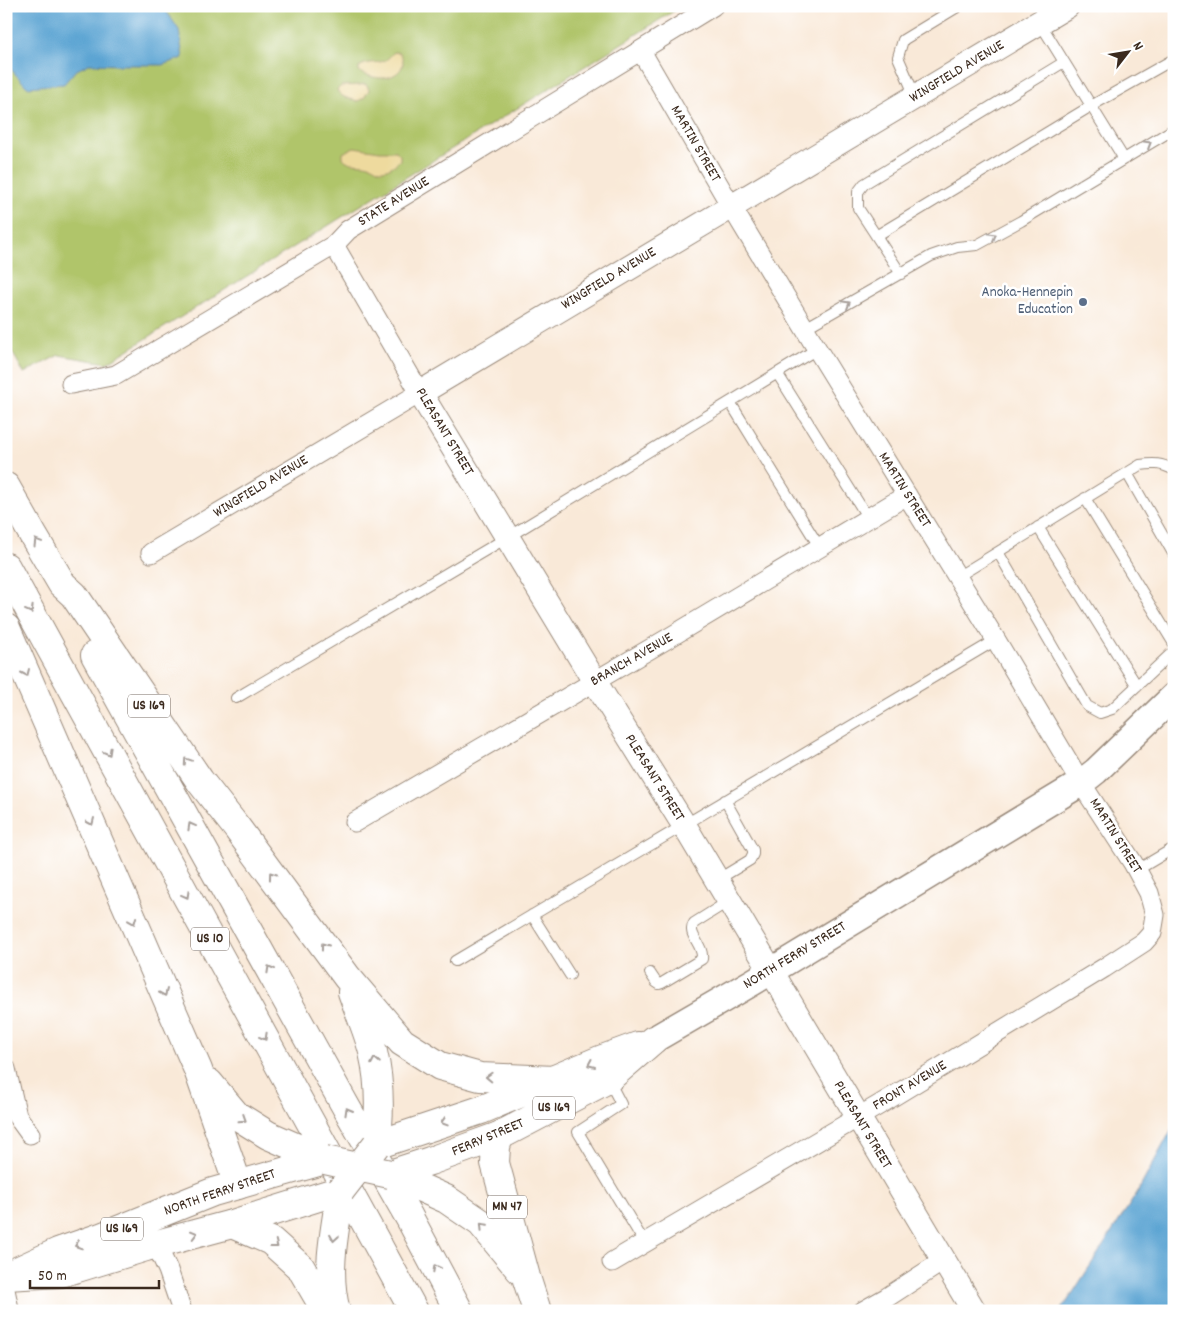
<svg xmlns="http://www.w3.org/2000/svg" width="1180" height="1317" font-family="Dekko,sans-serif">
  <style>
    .green { fill: #b0c56a; stroke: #767844 }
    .sand { fill: #eeda9e; stroke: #94825e }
    .water { fill: #5ca4d3; stroke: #4c6778 }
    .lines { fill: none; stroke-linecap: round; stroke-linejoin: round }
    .service-casing { stroke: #9a8a7b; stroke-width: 12 }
    .minor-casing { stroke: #9a8a7b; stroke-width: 21 }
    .tertiary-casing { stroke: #9a8a7b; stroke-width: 26 }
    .secondary-casing { stroke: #9a8a7b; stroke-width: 29 }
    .trunk-casing { stroke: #9a8a7b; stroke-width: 30 }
    .motorway-casing { stroke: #9a8a7b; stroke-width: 30 }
    .service { stroke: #fff; stroke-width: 10 }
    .minor { stroke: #fff; stroke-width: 19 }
    .tertiary { stroke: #fff; stroke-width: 24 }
    .secondary { stroke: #fff; stroke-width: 26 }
    .trunk { stroke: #fff; stroke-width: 28 }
    .motorway { stroke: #fff; stroke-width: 28 }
    .motorway-bridge-casing { stroke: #9a8a7b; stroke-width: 30; stroke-linecap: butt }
    .motorway-bridge { stroke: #fff; stroke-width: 28 }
    .oneway { stroke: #a79f9a }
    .service-dot { fill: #5c6f8a; stroke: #fff; stroke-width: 2 }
    .labels { text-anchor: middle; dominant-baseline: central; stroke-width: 5; stroke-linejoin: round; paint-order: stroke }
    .shield { fill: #fff; stroke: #766a62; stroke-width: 1 }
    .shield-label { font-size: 14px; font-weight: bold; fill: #3b2a1e }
    .street-label { font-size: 15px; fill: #3b2a1e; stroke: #fff }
    .service-label { font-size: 15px; fill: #4e5e75; stroke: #fff; text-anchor: end }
  </style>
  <rect width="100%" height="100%" fill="#fff"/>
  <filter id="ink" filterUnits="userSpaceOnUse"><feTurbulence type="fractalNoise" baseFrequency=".02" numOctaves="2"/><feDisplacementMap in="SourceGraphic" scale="10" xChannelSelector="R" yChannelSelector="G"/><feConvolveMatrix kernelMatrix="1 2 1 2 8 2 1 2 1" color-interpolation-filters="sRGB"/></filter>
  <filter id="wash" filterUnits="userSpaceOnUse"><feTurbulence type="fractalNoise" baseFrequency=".0096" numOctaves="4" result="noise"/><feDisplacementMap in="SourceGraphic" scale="20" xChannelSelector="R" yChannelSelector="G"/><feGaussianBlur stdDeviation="1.12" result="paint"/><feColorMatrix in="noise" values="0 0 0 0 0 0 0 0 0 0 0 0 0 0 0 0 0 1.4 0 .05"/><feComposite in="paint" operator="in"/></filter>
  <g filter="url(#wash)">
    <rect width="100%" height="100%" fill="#f9e9d8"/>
    <path class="green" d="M6 6H682L107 363 59 355 24 373 6 341Z"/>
    <path class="sand" d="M394 52 400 53C409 67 396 78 381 78 374 78 365 75 359 71V67C367 61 375 64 384 61 388 59 391 55 394 52Z
      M364 84 367 85 369 90 364 98 358 101C350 99 341 98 337 90L341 86 360 85Z
      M354 147 380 151H396L400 155V160C396 164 390 169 383 170 378 171 374 166 369 165 359 162 350 166 343 158V153Z"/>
    <path class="water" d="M6 6H163L179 30 183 58 162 65H117L89 64 75 71 64 84 27 87 6 64Z
      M1174 1125V1311H1061L1137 1193Z"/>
  </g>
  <g filter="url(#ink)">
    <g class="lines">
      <g class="service-casing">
        <path id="service" d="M1040 23 1124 159
          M915 96 898 57 903 40 959 6
          M876 236 1091 106 1174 59
          M901 274 858 208V192L864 184 1064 62
          M805 328 931 256 957 247 977 245 1021 221 1174 129
          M777 373 868 518
          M730 402 820 548
          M1127 473 1174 555
          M1085 498 1174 644
          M1038 527 1137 686
          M998 552 1087 706 1100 713 1112 709 1174 651
          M957 577 1140 465C1154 463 1161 463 1174 470
          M236 698 508 537 817 349
          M1137 870 1174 848
          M717 880 750 860 753 854V850L725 800
          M532 915 570 975
          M455 961 996 640
          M650 973 656 982 659 984 662 983 702 959C704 944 686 935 694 923L729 901
          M608 1079 621 1104 578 1132 644 1242
          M7 1277 14 1311"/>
      </g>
      <g class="minor-casing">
        <path id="minor" d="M71 384 116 375 334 245 348 230 713 6
          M151 553 420 393 334 245
          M355 822 667 639 907 495
          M6 1069 17 1116 30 1134
          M156 1244 168 1270 182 1311
          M612 1262 879 1105 1104 968 1144 942 1152 933 1155 915 1149 893 1133 863 1081 783 996 640 817 349 731 206 641 51
          M863 1311 886 1298 943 1261"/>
      </g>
      <g class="tertiary-casing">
        <path id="tertiary" d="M974 1311 684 825 595 682 420 393 1067 6"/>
      </g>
      <g class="secondary-casing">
        <path id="secondary" d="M653 1040 753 982 1081 783 1096 771 1174 696"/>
      </g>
      <g class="trunk-casing">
        <path id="trunk" d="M376 1145 481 1110 600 1060 638 1046
          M390 1174 430 1161 499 1136 608 1079 653 1040
          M17 1271 58 1252 101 1237 213 1192 325 1160
          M6 1276 61 1273 146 1247 232 1224 341 1190"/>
      </g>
      <g class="motorway-casing">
        <path id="motorway" d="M6 487 33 535 62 584 74 595 200 781 237 828 347 977 402 1042 440 1066 480 1077 555 1080
          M6 567 414 1311
          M6 628 198 1070 238 1185
          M95 655 346 1107 409 1217 459 1311
          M352 992C359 1012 368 1032 373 1052 380 1081 380 1115 376 1145
          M209 1083 236 1115 268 1135 325 1160
          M499 1136 496 1147 495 1163 526 1277 537 1311
          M390 1174 446 1199 481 1223 520 1270
          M232 1224 271 1241 301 1268 326 1311
          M336 1311C325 1271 335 1230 341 1190"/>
      </g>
      <use href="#service" class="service"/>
      <use href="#minor" class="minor"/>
      <use href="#tertiary" class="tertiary"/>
      <use href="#secondary" class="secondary"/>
      <use href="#trunk" class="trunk"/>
      <use href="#motorway" class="motorway"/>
      <g class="motorway-bridge-casing">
        <path id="motorway-bridge" d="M325 1160 390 1174
          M341 1190 376 1145"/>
      </g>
      <use href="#motorway-bridge" class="motorway-bridge"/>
    </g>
    <defs><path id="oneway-chevron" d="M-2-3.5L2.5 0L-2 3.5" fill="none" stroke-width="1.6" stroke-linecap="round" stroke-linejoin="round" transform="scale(1.25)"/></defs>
    <g class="oneway">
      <use href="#oneway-chevron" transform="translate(1148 144) rotate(-31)"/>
      <use href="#oneway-chevron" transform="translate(993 236) rotate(-30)"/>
      <use href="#oneway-chevron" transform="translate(847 304) rotate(-30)"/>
      <use href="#oneway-chevron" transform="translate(37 542) rotate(-121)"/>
      <use href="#oneway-chevron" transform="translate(30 610) rotate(61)"/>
      <use href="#oneway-chevron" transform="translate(26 673) rotate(66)"/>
      <use href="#oneway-chevron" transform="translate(108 752) rotate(61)"/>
      <use href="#oneway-chevron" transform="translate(187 761) rotate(-124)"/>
      <use href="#oneway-chevron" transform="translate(91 822) rotate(66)"/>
      <use href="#oneway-chevron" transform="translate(191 826) rotate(-119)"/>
      <use href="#oneway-chevron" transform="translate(272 875) rotate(-126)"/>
      <use href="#oneway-chevron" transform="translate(186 895) rotate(61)"/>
      <use href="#oneway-chevron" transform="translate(133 921) rotate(68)"/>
      <use href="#oneway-chevron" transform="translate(324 946) rotate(-126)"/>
      <use href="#oneway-chevron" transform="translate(270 969) rotate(-119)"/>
      <use href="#oneway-chevron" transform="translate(164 993) rotate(66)"/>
      <use href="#oneway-chevron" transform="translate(264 1037) rotate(61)"/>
      <use href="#oneway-chevron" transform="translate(375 1061) rotate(-101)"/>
      <use href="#oneway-chevron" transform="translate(591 1064) rotate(156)"/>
      <use href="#oneway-chevron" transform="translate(489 1077) rotate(-178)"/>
      <use href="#oneway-chevron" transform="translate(348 1111) rotate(-120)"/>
      <use href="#oneway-chevron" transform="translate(243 1119) rotate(33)"/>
      <use href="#oneway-chevron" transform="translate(444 1122) rotate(162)"/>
      <use href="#oneway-chevron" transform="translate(483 1226) rotate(-134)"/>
      <use href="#oneway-chevron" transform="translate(194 1234) rotate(-15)"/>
      <use href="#oneway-chevron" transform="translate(334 1238) rotate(99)"/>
      <use href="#oneway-chevron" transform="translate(78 1245) rotate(161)"/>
      <use href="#oneway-chevron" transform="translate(275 1245) rotate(38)"/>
      <use href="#oneway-chevron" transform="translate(436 1268) rotate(-118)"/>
    </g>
  </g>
  <circle class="service-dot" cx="1083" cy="302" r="5"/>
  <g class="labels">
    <g class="shield">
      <rect x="128" y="694.5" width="42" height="23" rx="4"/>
      <rect x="191" y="927.5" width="38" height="23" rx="4"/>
      <rect x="533" y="1096.5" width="42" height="23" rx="4"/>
      <rect x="487" y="1195.5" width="40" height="23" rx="4"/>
      <rect x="101" y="1217.5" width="42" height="23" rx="4"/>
    </g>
    <g class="shield-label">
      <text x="149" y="706">US 169</text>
      <text x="210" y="939">US 10</text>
      <text x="554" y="1108">US 169</text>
      <text x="507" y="1207">MN 47</text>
      <text x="122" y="1229">US 169</text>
    </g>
    <g class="street-label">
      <text transform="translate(957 72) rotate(-31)">WINGFIELD AVENUE</text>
      <text transform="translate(695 144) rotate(60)">MARTIN STREET</text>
      <text transform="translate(394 202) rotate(-32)">STATE AVENUE</text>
      <text transform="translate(609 279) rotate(-31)">WINGFIELD AVENUE</text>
      <text transform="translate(444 432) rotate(59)">PLEASANT STREET</text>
      <text transform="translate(261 487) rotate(-31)">WINGFIELD AVENUE</text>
      <text transform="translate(904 490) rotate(58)">MARTIN STREET</text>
      <text transform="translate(632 660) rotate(-30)">BRANCH AVENUE</text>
      <text transform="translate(654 778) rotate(58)">PLEASANT STREET</text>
      <text transform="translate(1115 836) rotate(58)">MARTIN STREET</text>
      <text transform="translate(795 956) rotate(-31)">NORTH FERRY STREET</text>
      <text transform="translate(910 1086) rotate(-31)">FRONT AVENUE</text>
      <text transform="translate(862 1125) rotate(59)">PLEASANT STREET</text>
      <text transform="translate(488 1138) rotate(-23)">FERRY STREET</text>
      <text transform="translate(220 1193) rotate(-19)">NORTH FERRY STREET</text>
    </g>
    <g class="service-label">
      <text x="1073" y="293">Anoka-Hennepin<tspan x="1073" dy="17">Education</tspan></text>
    </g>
  </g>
  <rect width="1180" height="1317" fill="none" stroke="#fff" stroke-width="25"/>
  <g transform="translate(1128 52) rotate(59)" stroke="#ffffff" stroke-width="4" paint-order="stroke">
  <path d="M0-4L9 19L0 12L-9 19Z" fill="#3b2a1e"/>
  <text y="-8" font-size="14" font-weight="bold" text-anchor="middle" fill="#3b2a1e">N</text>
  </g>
  <path d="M30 1280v8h129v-8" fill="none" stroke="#3b2a1e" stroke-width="2.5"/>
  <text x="38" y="1280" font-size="15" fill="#3b2a1e" stroke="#ffffff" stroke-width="4" paint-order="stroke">50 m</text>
</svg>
